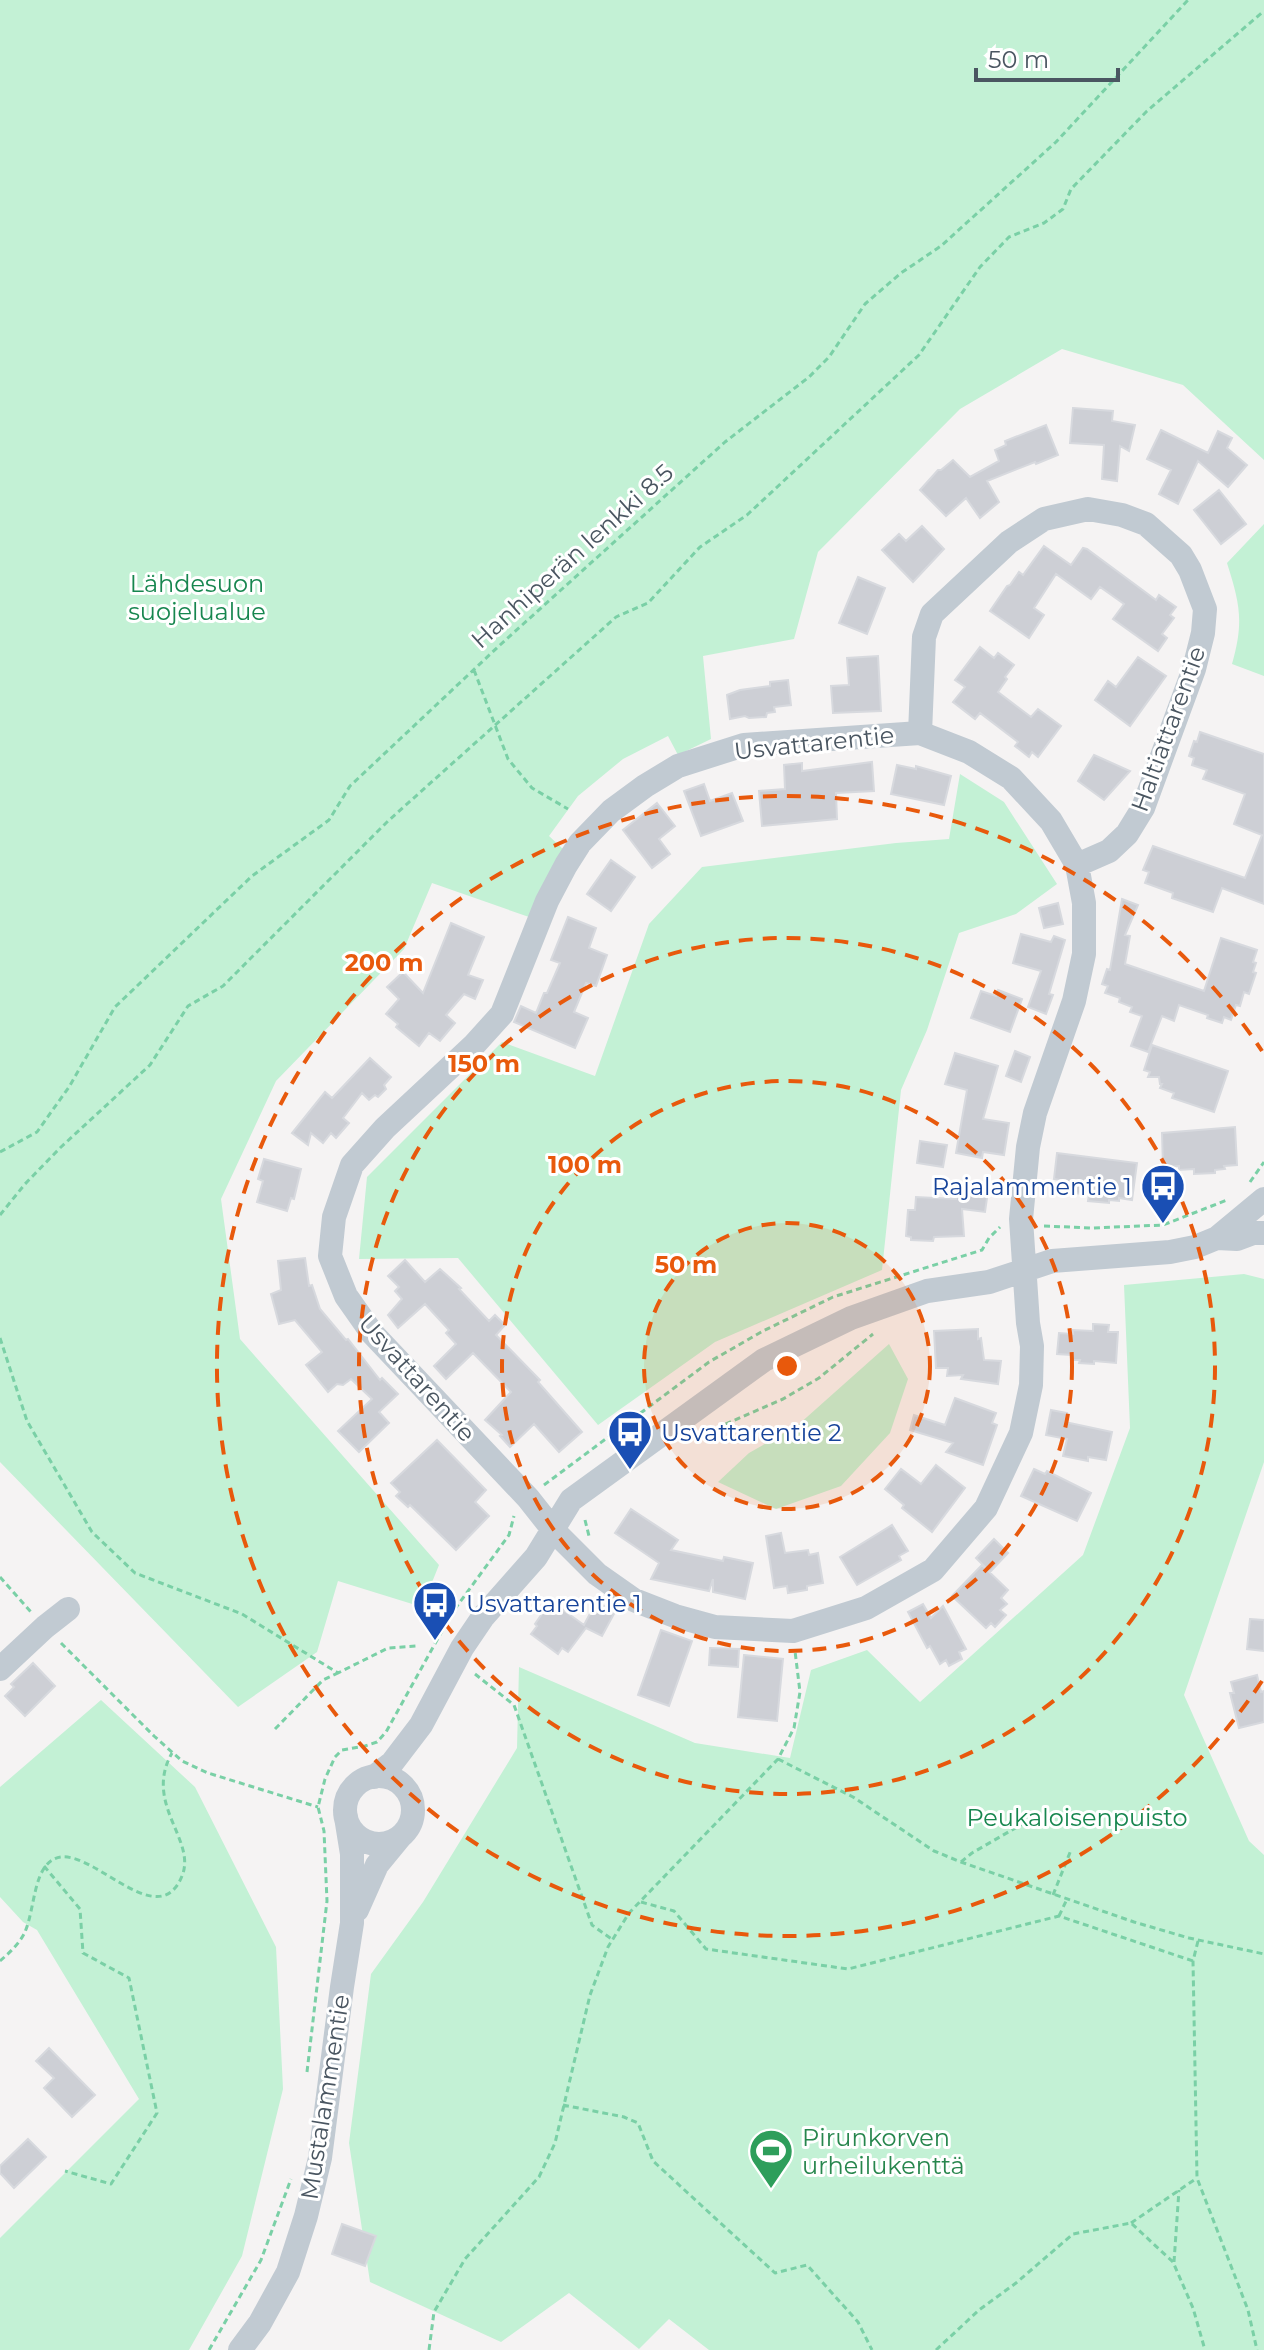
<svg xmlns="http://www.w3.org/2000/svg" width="1264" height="2350" font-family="Montserrat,sans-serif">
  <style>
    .green { fill: #c3f1d5 }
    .building { fill: #cdcfd5; stroke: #d7d9de; stroke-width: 2 }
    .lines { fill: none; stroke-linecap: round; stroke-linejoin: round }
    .path { stroke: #7ad0a6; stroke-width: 3; stroke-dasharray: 6 4; stroke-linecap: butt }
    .minor { stroke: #c1cad2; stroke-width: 24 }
    .ring { fill: none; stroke: #e8590c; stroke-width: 4; stroke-dasharray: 14 10 }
    .labels { text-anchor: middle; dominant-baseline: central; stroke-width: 6; stroke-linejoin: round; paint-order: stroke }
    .street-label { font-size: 24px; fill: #4a5661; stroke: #fff }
    .park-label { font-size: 24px; fill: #17864f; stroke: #fff }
    .transit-label { font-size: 24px; fill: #164399; stroke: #fff; text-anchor: start }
    .leisure-label { font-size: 24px; fill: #27864d; stroke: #fff; text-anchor: start }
    .centre { fill: #e8590c; stroke: #fff; stroke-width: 4 }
    .ring-label { font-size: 24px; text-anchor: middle; font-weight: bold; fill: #e8590c; stroke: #fff; stroke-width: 6; stroke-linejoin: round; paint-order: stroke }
  </style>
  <rect width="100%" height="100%" fill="#f5f3f3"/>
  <path class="green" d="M0 0H1264V460L1183 385 1062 349 960 409 818 552 794 639 703 656 711 739 678 755 668 736 623 759 578 796 549 836 564 850 529 917 432 883 404 949 276 1081 221 1199 240 1339 439 1565 422 1607 338 1581 317 1652 238 1707 0 1462Z
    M1264 524V676L1232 664C1244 622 1240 604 1227 563Z
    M960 774 1004 802 1057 884 1016 914 959 933 927 1030 901 1090 882 1270 715 1342 598 1425 458 1258 359 1259 367 1177 502 1042 595 1076 649 924 702 867 896 843 949 839Z
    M1244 1274 1264 1279V1462L1184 1695 1249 1841 1264 1855V2350H709L669 2319 639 2349 569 2293 501 2342 370 2282 349 2143 371 1974 423 1902 517 1748 519 1667 695 1743 790 1758 811 1670 867 1650 920 1702 1083 1555 1130 1428 1124 1285Z
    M889 1344 908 1379 890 1433 841 1486 776 1509 718 1482 749 1453 798 1425Z
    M101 1700 195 1787 276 1947 283 2089 242 2256 189 2350H0V2238L139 2099 37 1930 23 1922 0 1897V1787Z"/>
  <path class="building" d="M1073 408 1113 411 1112 421 1135 425 1129 451 1120 446 1117 481 1102 479 1104 445 1070 443Z
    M1046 425 1058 455 1036 464 1035 462 987 481 999 502 980 518 966 498 946 516 920 490 938 470H941L953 460 970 477 999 461 995 450 1006 445 1005 441Z
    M1161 430 1208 453 1218 431 1232 438 1227 448 1247 465 1228 487 1198 461 1178 504 1159 494 1171 470 1147 459Z
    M1219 490 1246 524 1221 544 1194 510Z
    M922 526 944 549 913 582 882 550 899 534 906 541Z
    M1044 546 1071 565 1083 548 1087 549 1156 600 1159 595 1176 607 1170 615 1174 618 1162 634 1167 638 1158 651 1113 619 1124 604 1100 587 1091 599 1056 574 1034 608 1044 615 1029 638 990 611 1007 586 1010 585 1019 572 1023 575Z
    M858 577 885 588 867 634 839 623Z
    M980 647 994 658 998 653 1014 665 1005 677 1007 679 998 692 1031 717 1038 709 1061 726 1038 757 1032 752 1029 757 1015 746 1018 742 980 713 975 719 953 702 965 687 955 680Z
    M878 656 881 711 833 713 831 686 849 685 847 658Z
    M1138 657 1166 676 1130 726 1095 700 1108 681 1116 687Z
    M788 680 791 705 774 707 775 712 767 713 766 717 749 718 745 716 730 719 727 695 740 690 770 686V682Z
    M1200 732 1264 754V904L1222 888 1213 912 1172 898 1173 893 1145 883 1149 872 1143 870 1153 846 1245 878 1262 835 1234 824 1245 794 1203 779 1207 770 1192 765 1194 758 1189 756 1194 741 1197 742Z
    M1094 755 1130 771 1104 800 1078 781Z
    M872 762 874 791 836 793 837 819 762 826 759 791 785 789 784 765 802 763V771Z
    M897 765 916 769V766L951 776 944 805 891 794Z
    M704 784 710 801 732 793 743 821 701 836 684 791Z
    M657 803 675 826 659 839 670 854 652 868 623 830Z
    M611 860 635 877 611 911 587 894Z
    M1122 899 1138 905 1125 935 1130 936 1125 964 1204 991 1221 938 1257 950 1253 962 1256 963 1253 972 1256 973 1249 994 1244 992 1240 1006 1236 1005 1231 1020 1224 1017 1222 1023 1207 1018 1208 1015 1179 1005 1174 1021 1162 1016 1148 1052 1131 1046 1142 1016 1130 1012 1132 1007 1119 1002 1120 998 1105 993 1108 986 1102 984 1107 969 1110 970Z
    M1058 903 1063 924 1044 928 1039 908Z
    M568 917 596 928 589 948 607 955 596 986 586 983 574 1012 588 1018 575 1048 514 1022 521 1006 536 1013 544 993H547L560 963 551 960Z
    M451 923 484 937 468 975 483 980 475 999 464 994 446 1015 455 1023 440 1041 429 1033 419 1046 396 1027 398 1024 386 1014 399 999 387 987 403 972 423 993Z
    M1021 934 1051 942 1054 936 1065 940 1049 994 1053 995 1046 1014 1028 1007 1041 971 1013 963Z
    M998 990 1022 999 1010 1032 971 1018 981 991 996 996Z
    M1152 1045 1228 1071 1214 1112 1172 1098 1174 1093 1160 1088 1162 1084H1160L1159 1077H1148L1150 1072 1144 1070Z
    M1015 1051 1030 1057 1021 1082 1006 1076Z
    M955 1053 998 1066 983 1119 1009 1123 1004 1155 983 1152 982 1158 956 1153 967 1090 945 1084Z
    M370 1058 391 1077 384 1085 386 1089 378 1097 375 1095 369 1100 362 1093 343 1118 349 1123 336 1138 331 1133 323 1143 311 1133 308 1145 292 1133 325 1092 332 1098Z
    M1235 1127 1237 1165 1224 1166 1225 1169 1215 1170V1173L1194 1174V1169L1179 1170V1166L1163 1167 1162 1133Z
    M920 1141 947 1145 943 1167 917 1163Z
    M1057 1153 1137 1163 1132 1200 1119 1198V1201L1109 1200V1203L1088 1201 1089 1195 1074 1193 1075 1190 1059 1188 1060 1180 1054 1179Z
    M264 1159 301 1169 294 1199 291 1198 287 1211 257 1202 263 1181 258 1179Z
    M958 1186 988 1191 985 1212 962 1209 964 1236 934 1237 933 1241 911 1240V1237L906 1236 908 1210H915L916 1197 956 1199Z
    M305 1258 309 1286 312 1285 320 1309 346 1340 348 1339 380 1380 382 1378 398 1394 379 1412 389 1423 359 1452 338 1431 372 1399 351 1379 343 1385 337 1384 328 1392 306 1365 322 1352 295 1320 279 1324 271 1294 281 1290 278 1261Z
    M405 1260 425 1282 440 1269 461 1288 459 1289 489 1321 495 1315 505 1325 496 1335 540 1380 538 1382 582 1432 559 1452 534 1424 510 1447 500 1436 502 1435 485 1420 511 1392 473 1353 446 1379 434 1366 456 1344 446 1333 449 1330 425 1304 398 1328 388 1315 402 1299 395 1291 399 1287 388 1276Z
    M1093 1324 1109 1325 1108 1332H1118L1116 1363 1094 1361V1364L1079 1363 1080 1360H1072V1355L1057 1354 1059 1333 1073 1334V1330L1093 1331Z
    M978 1329V1339L981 1338 984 1360 1001 1361 998 1384 961 1379 963 1375 947 1376 948 1368H936L934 1331Z
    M955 1398 996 1413 992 1423 997 1425 983 1465 946 1452 953 1443 910 1430 914 1415 945 1425Z
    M1051 1410 1067 1413 1065 1422 1112 1432 1106 1460 1088 1457V1461L1063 1456 1067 1439 1046 1435Z
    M437 1440 486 1490 475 1502 489 1516 456 1550 410 1505 408 1507 396 1496 400 1492 391 1483Z
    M936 1465 965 1488 932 1532 902 1508 904 1505 885 1489 901 1469 921 1484Z
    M1034 1469 1045 1474 1047 1471 1091 1493 1077 1521 1021 1496Z
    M631 1509 678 1540 671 1550 723 1561 724 1557 753 1563 745 1599 713 1592V1579L709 1591 651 1579 659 1563 615 1533Z
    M892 1525 908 1551 899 1556 901 1560 857 1585 840 1557Z
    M781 1533 785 1553 808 1550 809 1555 818 1553 823 1583 807 1586V1590L788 1593 787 1586 774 1588 766 1536Z
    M994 1539 1008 1553 990 1572 976 1558Z
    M982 1565 1008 1590 1001 1598 1007 1604 1000 1610 1006 1615 995 1627 991 1623 986 1628 952 1596Z
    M596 1602 615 1612 602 1636 586 1628 568 1652 562 1648 558 1654 531 1634 537 1626 535 1624 546 1608 549 1611 555 1604 584 1625Z
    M923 1604 931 1618 943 1606 966 1649 959 1652 962 1659 949 1666 946 1660 940 1664 930 1646 927 1648 908 1612Z
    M1250 1619 1264 1620V1651L1247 1649Z
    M661 1630 692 1641 669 1706 638 1695Z
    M710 1648 739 1649 738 1667 709 1665Z
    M744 1655 783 1659 777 1721 738 1717Z
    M33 1663 55 1686 25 1716 5 1696 14 1687 11 1684Z
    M1257 1675 1261 1692 1264 1691V1722L1239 1728 1230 1693H1234L1231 1682Z
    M49 2048 95 2095 72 2117 44 2088 54 2078 36 2061Z
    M28 2139 46 2157 14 2188 0 2173V2166Z
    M342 2224 376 2236 365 2266 332 2254Z"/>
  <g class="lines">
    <path class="path" d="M474 670 508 759 532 788 568 809
      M0 1152 37 1132 69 1087 115 1007 252 876 329 820 350 786 500 645 725 442 809 377 829 357 865 304 901 273 941 246 1056 142 1188 0
      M1250 1182 1264 1162
      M0 1215 25 1184 60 1148 150 1065 188 1006 223 986 388 821 616 617 648 603 700 547 747 515 919 355 980 267 1009 237 1044 223 1063 209 1071 189 1147 111 1264 11
      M1044 1226 1091 1228 1163 1225 1227 1200
      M0 1338 27 1421 92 1532 135 1573 242 1614 338 1673 388 1648 416 1646
      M698 1436 783 1399 819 1378 873 1334
      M544 1485 709 1362 763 1331 833 1297 982 1250 989 1238 1000 1227
      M585 1520 589 1536
      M0 1577 31 1612
      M61 1643 154 1736 182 1761 208 1773 318 1807
      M475 1674 514 1705 592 1925 613 1940
      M275 1729 323 1680 338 1673
      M778 1759 853 1797 934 1851 961 1862 1134 1922 1189 1938 1264 1954
      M961 1862 972 1853 1036 1816
      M44 1866 80 1909 83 1953 129 1978 157 2113 111 2184 65 2171
      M1053 1895 1071 1850
      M641 1902 674 1911 706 1949 848 1969 1059 1916 1193 1961
      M1059 1916 1067 1899
      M1198 1941 1193 1961 1197 2178 1248 2310 1257 2350
      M0 1961C9 1953 18 1945 24 1934 36 1910 32 1861 61 1857 97 1853 159 1933 182 1876 197 1840 143 1804 172 1753
      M307 2072 327 1901 324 1831 318 1807 325 1779 335 1757 342 1750 365 1746 377 1742 386 1732 452 1613 509 1535 514 1516
      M563 2105 624 2117 638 2123 653 2161 775 2273 807 2265 858 2322 872 2350
      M1131 2223 1197 2178
      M1174 2262 1179 2190
      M209 2350 261 2260 291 2179
      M429 2350 434 2312 465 2259 539 2177 555 2143 590 1995 608 1947 629 1913 778 1759 794 1728 800 1692 795 1651
      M936 2350 979 2310 1016 2283 1073 2234 1131 2223 1173 2262 1193 2308 1205 2350"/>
    <path class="minor" d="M920 733 969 752 1011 778 1051 821 1077 865 1084 903V954L1074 1001 1035 1113 1028 1147 1021 1219 1028 1323 1032 1346 1031 1385 1021 1433 986 1508 933 1570 866 1608 793 1631 715 1627 675 1616 634 1600 597 1574 554 1531 528 1498 372 1333 346 1296 330 1256 334 1217 352 1165 385 1128 474 1045 502 1014 547 901 566 865 580 843 611 811 645 786 678 766 744 745Z
      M920 733 924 637 932 614 1009 542 1044 519 1088 509 1122 515 1146 524 1181 555 1190 570 1205 609 1203 633 1194 669 1143 808 1127 834 1109 851 1077 865
      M1217 1238 1237 1239 1253 1233H1264
      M0 1669 45 1627 68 1609
      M345 1810a34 34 0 1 1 68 0a34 34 0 1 1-68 0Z
      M374 1777 392 1763 421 1725 462 1648 483 1617 536 1557 571 1500 764 1360 851 1318 927 1291 989 1282 1052 1261 1170 1252 1195 1247 1217 1238 1264 1199
      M357 1910 377 1865 400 1837
      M240 2350 260 2323 288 2272 306 2216 320 2158 342 1987 352 1923V1854L346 1817"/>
  </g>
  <circle cx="787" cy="1366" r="143" fill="#e8590c" fill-opacity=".12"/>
  <g class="ring">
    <circle cx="787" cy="1366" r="143"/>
    <circle cx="787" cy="1366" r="285"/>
    <circle cx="787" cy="1366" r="428"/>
    <path d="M1262 1681A570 570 0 1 1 1262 1051"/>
  </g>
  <defs>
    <g id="bus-pin" transform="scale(2.3)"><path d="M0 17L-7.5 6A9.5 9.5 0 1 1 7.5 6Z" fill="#1a4fb4" stroke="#fff"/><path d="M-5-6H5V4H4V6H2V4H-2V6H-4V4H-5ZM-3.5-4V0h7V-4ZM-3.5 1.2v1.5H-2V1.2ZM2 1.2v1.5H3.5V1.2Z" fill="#fff"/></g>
    <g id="stadium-pin" transform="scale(2.3)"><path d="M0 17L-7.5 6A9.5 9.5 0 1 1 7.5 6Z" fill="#2e9e5b" stroke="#fff"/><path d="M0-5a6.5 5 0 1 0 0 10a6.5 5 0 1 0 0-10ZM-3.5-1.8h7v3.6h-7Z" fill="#fff"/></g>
  </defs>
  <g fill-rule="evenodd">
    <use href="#bus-pin" x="1163" y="1186"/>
    <use href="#bus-pin" x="630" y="1432"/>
    <use href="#bus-pin" x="435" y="1603"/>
    <use href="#stadium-pin" x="771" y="2151"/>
  </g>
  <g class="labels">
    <g class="street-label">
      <text transform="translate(572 556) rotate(-42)">Hanhiperän lenkki 8.5</text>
      <text transform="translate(1168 729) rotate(-70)">Haltiattarentie</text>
      <text transform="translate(814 743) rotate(-6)">Usvattarentie</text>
      <text transform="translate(417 1378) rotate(48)">Usvattarentie</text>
      <text transform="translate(325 2097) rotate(-81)">Mustalammentie</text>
    </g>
    <g class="park-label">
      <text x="197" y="583">Lähdesuon<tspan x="197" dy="28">suojelualue</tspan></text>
      <text x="1077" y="1817">Peukaloisenpuisto</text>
    </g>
    <g class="transit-label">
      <text x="1132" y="1186" text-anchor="end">Rajalammentie 1</text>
      <text x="661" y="1432">Usvattarentie 2</text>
      <text x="466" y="1603">Usvattarentie 1</text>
    </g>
    <g class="leisure-label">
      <text x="802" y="2137">Pirunkorven<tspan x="802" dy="28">urheilukenttä</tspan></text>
    </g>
  </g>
  <circle cx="787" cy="1366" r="12" class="centre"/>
  <g class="ring-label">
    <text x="384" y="971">200 m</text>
    <text x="484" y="1072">150 m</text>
    <text x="585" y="1173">100 m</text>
    <text x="686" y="1273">50 m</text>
  </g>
  <path d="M976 68v12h142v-12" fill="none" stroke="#4a5661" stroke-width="4"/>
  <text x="988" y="68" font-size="24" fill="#4a5661" stroke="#ffffff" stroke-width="6" paint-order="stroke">50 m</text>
</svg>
